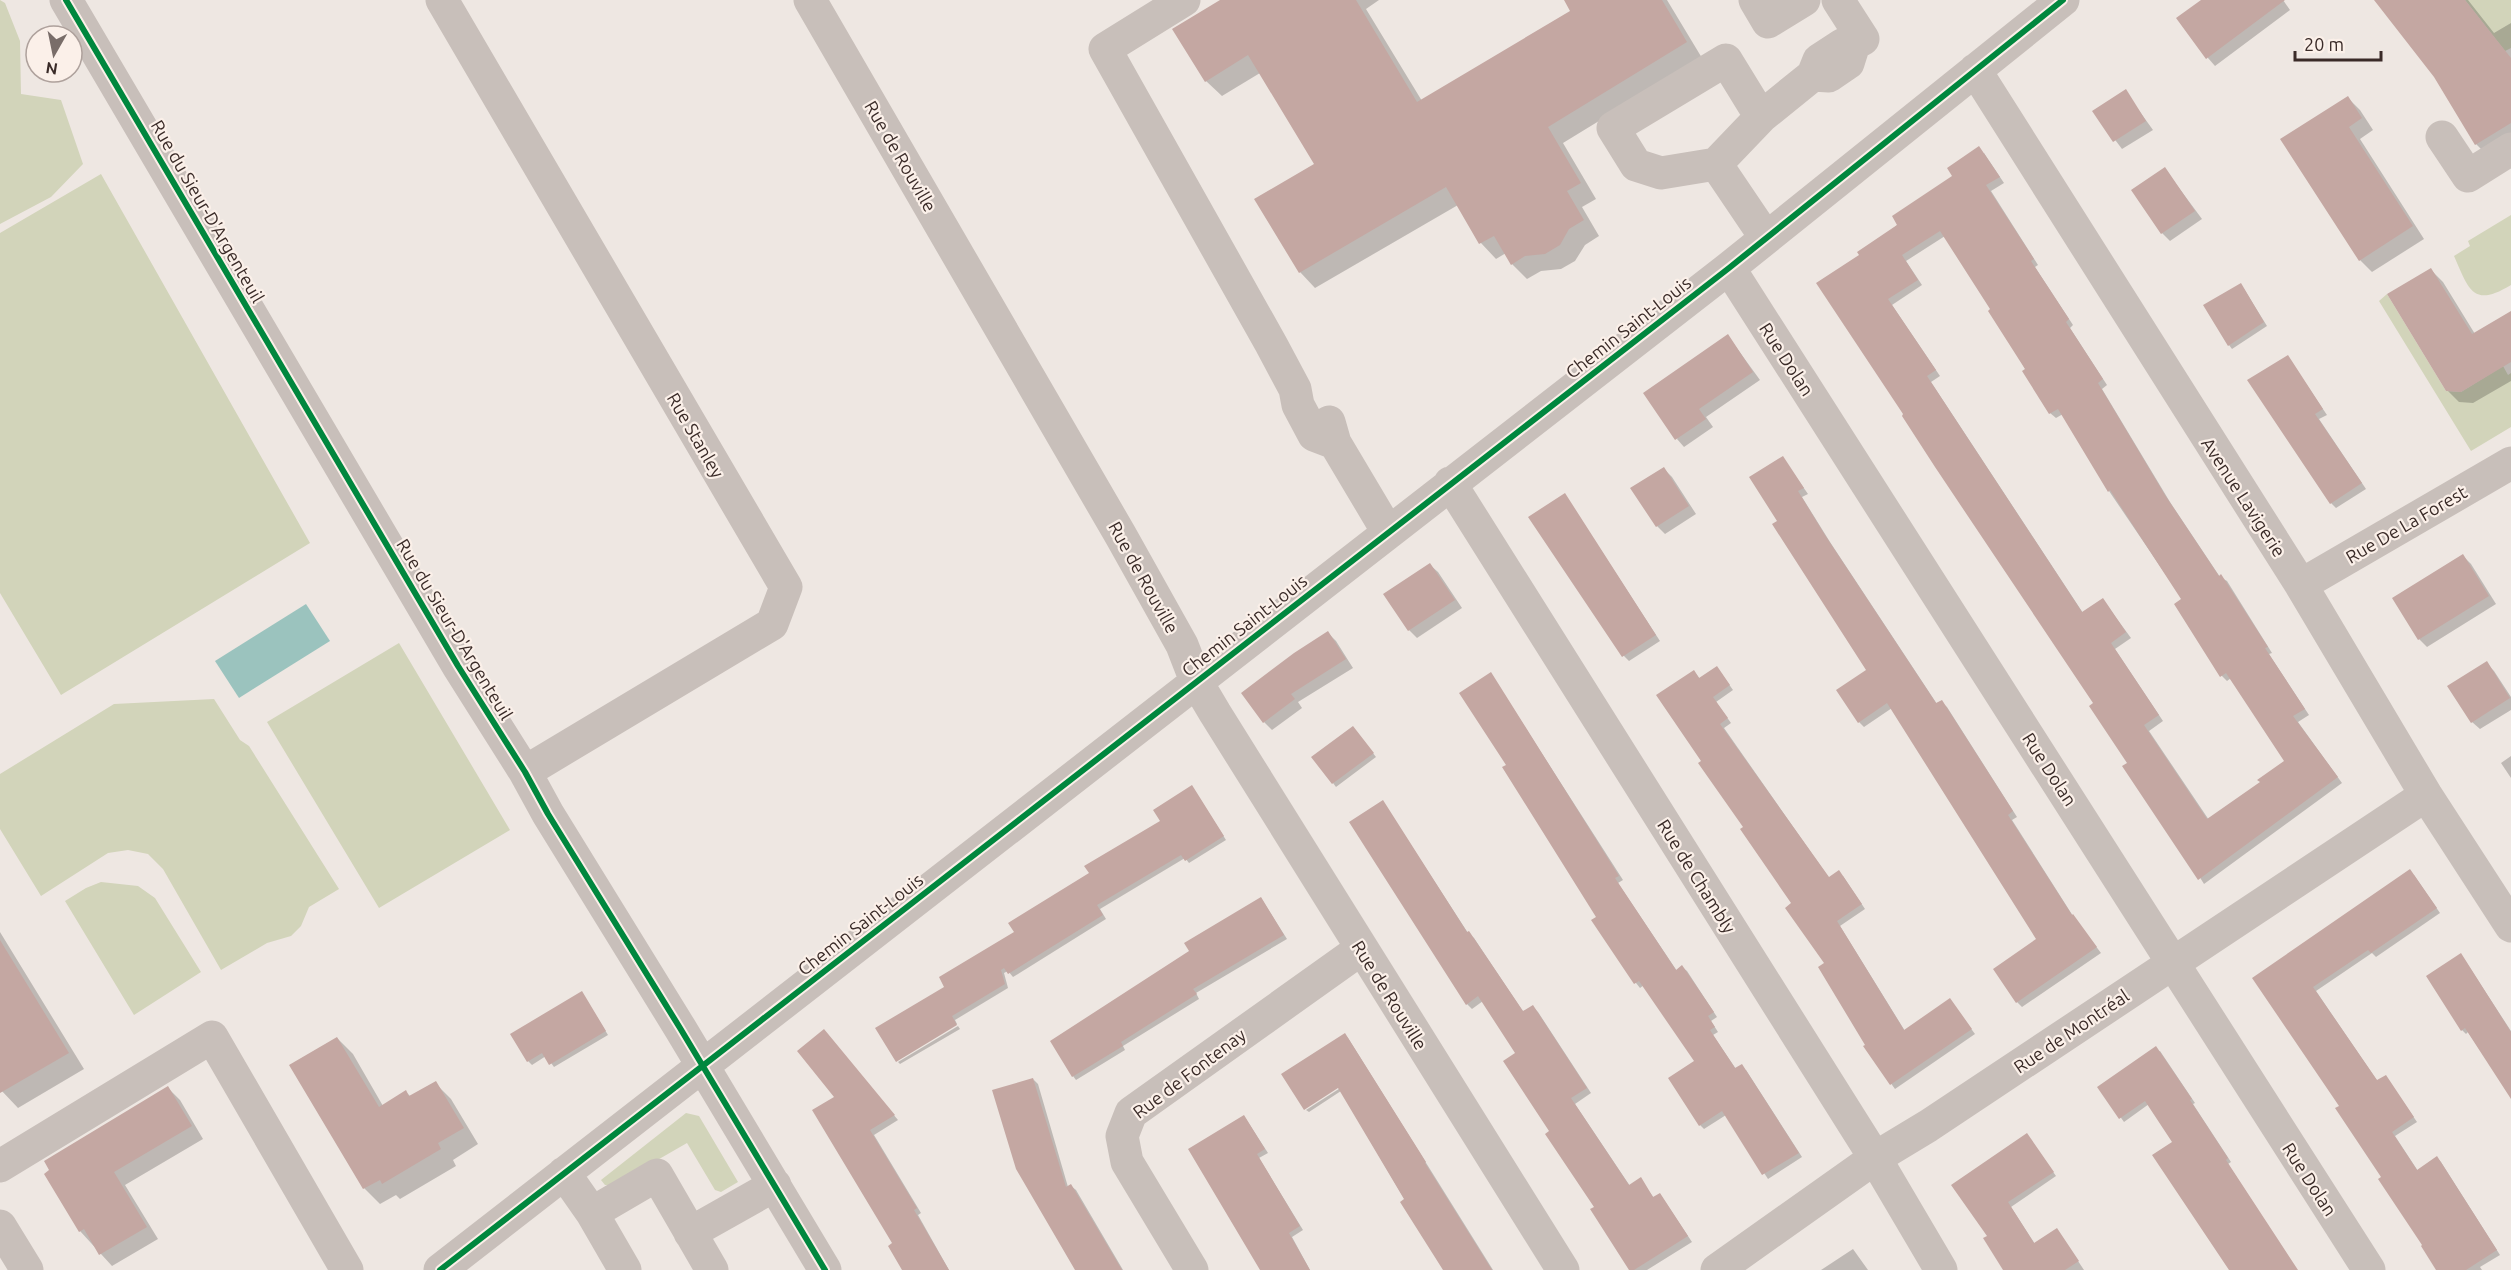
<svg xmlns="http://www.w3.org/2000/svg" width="2511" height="1270" font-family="Ubuntu,sans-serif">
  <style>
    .green { fill: #d2d4ba }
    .water { fill: #9bc3be }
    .shadow { fill: #0003; fill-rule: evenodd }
    .building { fill: #c4a7a2; fill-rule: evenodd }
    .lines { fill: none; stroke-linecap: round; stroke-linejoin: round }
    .minor { stroke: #c8bfba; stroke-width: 33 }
    .cycleway-casing { stroke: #fbf0e9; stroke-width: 10 }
    .cycleway { stroke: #00873e; stroke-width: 6 }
    .labels { text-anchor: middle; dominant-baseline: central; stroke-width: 4.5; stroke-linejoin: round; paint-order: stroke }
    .street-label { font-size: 18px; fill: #3a2b28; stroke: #fbf0e9 }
  </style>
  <rect width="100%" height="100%" fill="#eee7e2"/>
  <path class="green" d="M0 0 5 3 20 41 21 94 61 100 83 164 51 197 0 224Z
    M2465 0H2511V48L2505 51Z
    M101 174 310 543 61 695 0 593V233Z
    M2511 215V285C2473 308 2469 290 2454 256L2470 246 2468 241Z
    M2387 294 2446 391 2461 392 2503 366 2508 375 2511 373V427L2471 451 2379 301Z
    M399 643 510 830 379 908 267 722Z
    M214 699 240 740 249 746 339 889 309 907 301 926 291 936 267 943 221 970 163 869 148 854 128 850 108 853 41 896 0 829V774L114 704Z
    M101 882 138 886 155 898 201 972 134 1015 65 901 86 888Z
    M686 1113 699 1116 738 1182 721 1192 715 1190 687 1143 614 1185H605L601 1180Z"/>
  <path class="water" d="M306 604 330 641 239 698 215 661Z"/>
  <path class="shadow" d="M1223 0H1379L1366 9 1422 101 1573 11 1566 0H1667L1702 58 1563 143 1596 199 1582 207 1599 236 1585 245 1575 261 1561 269 1541 271 1527 279 1512 264 1506 253 1496 259 1481 243 1458 205 1315 288 1300 272 1316 164 1260 73 1222 96 1206 81Z
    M2203 0H2283L2290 10 2215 66 2208 58Z
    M2376 0H2468L2494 33 2511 23V156L2497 165 2476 144 2435 76Z
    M2125 91 2153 130 2122 149 2094 112Z
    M2348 98 2360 110 2373 130 2360 139 2424 239 2372 272 2360 260 2282 139Z
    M1984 153 2004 183 1991 191 2038 265 2035 267 2073 325 2070 328 2107 385 2102 389 2170 502 2220 577 2227 581 2272 653 2269 654 2309 715 2298 722 2342 783 2204 884 2129 763 2095 704 1861 255ZM1945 236 1992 310 2050 413 2056 418 2063 414 2109 491 2183 600 2222 676 2227 681 2231 678 2286 761 2262 783 2209 820 2149 731 2163 721 2115 649 2131 638 2103 600 2083 613 1931 382 1940 376 1892 305 1922 285 1906 261Z
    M2165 169 2202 219 2170 241 2162 233Z
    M2431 270 2443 282 2475 334 2511 313V381L2473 403 2459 402 2447 390Z
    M2244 289 2267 326 2232 349 2229 345Z
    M1728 336 1760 380 1706 417 1713 427 1684 447 1677 439Z
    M2288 357 2327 415 2319 419 2366 489 2336 508 2331 503Z
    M1783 458 1808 494 1802 497 1830 542 1937 704 1941 702 1947 707 2017 817 2012 820 2073 916 2101 953 2022 1007 2017 1002 2038 940 1892 708 1864 727 1859 722 1868 671 1779 522Z
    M1664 469 1672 477 1696 514 1665 534 1657 526Z
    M1565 495 1660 641 1629 661 1624 656Z
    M2463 556 2471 564 2496 604 2427 647 2419 639Z
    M1430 565 1438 572 1462 608 1417 638 1409 630Z
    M1328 633 1336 641 1353 668 1298 702 1302 708 1272 730 1264 722Z
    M2486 663 2494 671 2511 697V710L2480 729 2472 722Z
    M1694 671 1700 679 1721 673 1733 690 1716 702 1731 723 1724 728 1829 878 1843 876 1865 909 1840 926 1905 1031 1950 1000 1975 1034 1895 1089 1865 1047 1867 1045 1826 963 1793 904 1703 762Z
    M1491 674 1623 880 1618 883 1677 971 1682 967 1687 971 1717 1017 1711 1021 1718 1032 1713 1035 1736 1069 1746 1070 1802 1157 1768 1179 1726 1115 1704 1129 1700 1125 1696 1062 1644 985 1640 988 1636 983 1594 920 1598 917 1508 765Z
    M1356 731 1376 757 1336 787 1333 783Z
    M2511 756V778L2501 763Z
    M1195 791 1226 840 1189 863 1185 858 1100 909 1106 919 1013 977 1008 971 1004 973 1008 988 955 1020 957 1024 896 1060 946 987 1091 874 1162 821Z
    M1383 802 1468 933 1474 938 1524 1013 1533 1007 1538 1012 1591 1093 1575 1104 1630 1186 1640 1179 1654 1198 1660 1194 1692 1242 1647 1270H1631L1551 1132 1517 1054 1483 1001 1472 1009 1467 1004Z
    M2414 875 2440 913 2376 957 2372 953 2316 991 2378 1082 2389 1081 2417 1122 2395 1136 2418 1171 2437 1158 2441 1162 2500 1255 2480 1267 2482 1270H2438L2341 1106 2254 979Z
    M1261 898 1287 939 1196 993 1199 999 1123 1046 1125 1050 1076 1080 1073 1076 1191 952Z
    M0 932 84 1069 18 1108 0 1089Z
    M2464 959 2511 1031V1096L2468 1032 2466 1034 2462 1030 2428 976Z
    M582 993 608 1035 554 1067 546 1056 532 1065 528 1061Z
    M958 1026 960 1029 900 1064 898 1062Z
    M1345 1035 1348 1038 1493 1270H1446L1341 1091 1309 1112 1306 1110 1345 1085Z
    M828 1036 898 1120 874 1135 921 1213 918 1215 949 1270H904L836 1097Z
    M337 1038 353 1054 383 1106 406 1092 411 1097 435 1083 451 1099 478 1144 453 1160 456 1166 400 1199 396 1195 380 1204 364 1188 291 1065Z
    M2160 1051 2195 1103 2193 1104 2231 1162 2228 1164 2297 1270H2231L2174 1142 2149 1104 2124 1122 2099 1087Z
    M1033 1079 1038 1084 1068 1187 1071 1186 1076 1190 1123 1270H1079Z
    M168 1088 180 1100 203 1139 125 1185 158 1239 112 1266 80 1231 46 1174Z
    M1244 1116 1268 1153 1259 1158 1303 1230 1292 1237 1310 1270H1265Z
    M2030 1139 2056 1176 2011 1207 2035 1244 2060 1234 2084 1270H2005L1989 1236Z
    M1853 1249 1868 1270H1821Z"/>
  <path class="building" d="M1220 0H1356L1417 102 1570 11 1564 0H1662L1687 42 1548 127 1581 183 1567 191 1584 220 1569 229 1560 245 1545 254 1525 256 1511 265 1494 236 1479 244 1446 187 1299 273 1254 199 1314 164 1248 55 1205 82 1172 29Z
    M2201 0H2285L2206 59 2176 18Z
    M2374 0H2465L2511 58V123L2475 145 2434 77Z
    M2126 89 2146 121 2113 142 2092 111Z
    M2348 96 2362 118 2349 127 2413 226 2359 261 2280 139Z
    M1979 146 2000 177 1986 185 2034 259 2031 261 2069 319 2066 322 2103 379 2098 383 2165 495 2219 576 2221 574 2268 647 2265 648 2305 709 2293 716 2338 777 2198 880 2122 766 2127 763 2089 706 2093 703 1935 467 1902 416 1903 414 1816 283 1859 255 1857 252 1897 225 1892 216 1952 176 1947 168ZM1940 231 1990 309 1988 311 2025 369 2022 371 2049 414 2058 409 2108 492 2110 490 2181 599 2174 604 2220 677 2226 673 2284 761 2257 780 2260 782 2207 819 2144 725 2159 715 2111 643 2126 632 2103 598 2082 612 1927 376 1936 370 1888 299 1918 280 1902 255Z
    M2165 167 2195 211 2161 234 2131 190Z
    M2431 268 2472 334 2511 311V362L2461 392 2446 391 2387 294Z
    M2241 283 2264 322 2228 346 2203 305Z
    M1728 334 1753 372 1699 409 1706 419 1675 440 1643 393Z
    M2288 355 2323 409 2315 414 2362 483 2330 504 2247 380Z
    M1783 456 1804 488 1798 491 1825 535 1936 703 1942 700 2013 811 2008 815 2072 915 2073 914 2097 947 2016 1003 1993 969 2036 939 1887 703 1858 723 1836 690 1866 670 1772 524 1777 521 1749 477Z
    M1664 467 1689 506 1656 527 1630 488Z
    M1565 493 1656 635 1622 657 1528 517Z
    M2463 554 2489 596 2418 640 2392 598Z
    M1430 563 1455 600 1408 631 1383 594Z
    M1328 631 1346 659 1291 694 1295 699 1263 723 1241 693 1294 653Z
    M2487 661 2510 698 2471 723 2447 686Z
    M1717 666 1730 685 1713 697 1728 718 1720 724 1829 877 1839 870 1862 904 1837 921 1904 1030 1950 998 1972 1029 1890 1085 1863 1046 1865 1045 1818 967 1824 963 1785 908 1791 903 1740 829 1743 827 1698 763 1701 761 1656 695 1694 670 1699 678Z
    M1491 672 1619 876 1615 878 1676 970 1682 965 1714 1012 1708 1016 1715 1027 1710 1030 1735 1068 1742 1064 1799 1153 1762 1175 1722 1111 1699 1126 1668 1078 1694 1061 1639 981 1634 984 1591 920 1596 917 1502 767 1506 765 1459 693Z
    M1353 726 1374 753 1332 784 1311 757Z
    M1192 785 1224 836 1185 861 1181 855 1097 905 1103 915 1008 974 1004 968 1001 970 1005 984 952 1016 957 1025 896 1062 875 1028 944 987 939 977 1014 932 1008 923 1089 873 1084 866 1160 821 1153 810Z
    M1383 800 1467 932 1469 931 1523 1011 1533 1005 1587 1088 1571 1098 1629 1185 1641 1177 1653 1197 1660 1193 1688 1236 1634 1270H1629L1590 1209 1594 1207 1545 1134 1549 1131 1503 1061 1515 1053 1478 996 1466 1005 1349 822Z
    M2410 869 2437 908 2371 953 2368 950 2313 987 2377 1080 2386 1075 2414 1117 2392 1132 2417 1170 2437 1156 2497 1250 2466 1270H2436L2421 1246 2422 1245 2378 1179 2381 1177 2335 1108 2339 1106 2252 978Z
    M1261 897 1284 935 1193 989 1197 994 1121 1042 1123 1046 1072 1077 1050 1041 1189 951 1184 943Z
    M0 940 69 1053 0 1093Z
    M2461 953 2511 1032V1099L2465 1028 2461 1031 2426 976Z
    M582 991 606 1031 549 1065 542 1053 527 1062 510 1034Z
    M824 1029 895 1115 870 1130 917 1208 914 1210 949 1270H902L888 1246 892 1243 812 1110 834 1097 797 1051Z
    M1345 1033 1426 1162 1425 1163 1492 1270H1443L1400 1202 1404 1199 1338 1088 1304 1110 1281 1074Z
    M337 1037 379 1107 406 1090 409 1096 436 1081 464 1128 438 1143 441 1149 382 1184 380 1180 363 1189 289 1065Z
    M2156 1046 2192 1099 2190 1100 2228 1158 2226 1160 2298 1270H2229L2152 1155 2172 1142 2145 1101 2119 1119 2097 1087Z
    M1033 1078 1066 1187 1071 1184 1122 1270H1075L1016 1169 992 1090Z
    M168 1086 192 1126 114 1172 147 1227 99 1255 84 1229 79 1232 44 1174 49 1170 44 1161Z
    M1244 1115 1265 1149 1257 1154 1300 1226 1289 1233 1310 1270H1260L1188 1149Z
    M2027 1133 2054 1172 2008 1202 2034 1243 2057 1228 2079 1261 2065 1270H2003L1983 1238 1987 1236 1951 1185Z"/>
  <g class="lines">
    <path class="minor" d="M66 0 458 666 525 772 548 814 680 1028 825 1270
      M442 0 786 587 772 624 525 772
      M810 0 1121 536 1182 645 1196 681 1215 713 1563 1270
      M1184 0 1105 49 1271 344 1295 389 1298 405 1314 435 1335 443
      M1755 0 1768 22 1804 0
      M1838 0 1863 39 1854 44
      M1975 70 2301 585 2426 795 2511 926
      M1761 117 1726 60 1613 128 1636 165 1661 173 1716 164 1761 117 1813 75 1819 60 1842 45 1854 44 1848 63 1829 76 1813 75
      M2442 137 2468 176 2511 149
      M1716 164 1766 238
      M1729 268 2369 1270
      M1329 422 1335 443 1388 532
      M1450 483 1875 1158 1941 1270
      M2301 585 2511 463
      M0 1166 212 1037 347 1270
      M564 1173 592 1213 625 1270
      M592 1213 657 1175 712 1270
      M0 1226 27 1270
      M690 1233 775 1185
      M440 1270 1729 268 2063 0
      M1192 1270 1127 1162 1122 1136 1131 1113 1361 949
      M1717 1270 1875 1158 1928 1126 2426 795"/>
    <g class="cycleway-casing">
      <path id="cycleway" d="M66 0 458 666 525 772 548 814 680 1028 825 1270
        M440 1270 1729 268 2063 0"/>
    </g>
    <use href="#cycleway" class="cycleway"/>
  </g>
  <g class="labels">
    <g class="street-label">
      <text transform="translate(901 156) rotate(60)">Rue de Rouville</text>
      <text transform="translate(208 211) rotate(60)">Rue du Sieur-D'Argenteuil</text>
      <text transform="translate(1628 327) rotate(-38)">Chemin Saint-Louis</text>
      <text transform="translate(1787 359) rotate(57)">Rue Dolan</text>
      <text transform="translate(696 435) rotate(60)">Rue Stanley</text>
      <text transform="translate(2244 497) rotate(57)">Avenue Lavigerie</text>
      <text transform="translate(2406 524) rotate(-30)">Rue De La Forest</text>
      <text transform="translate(1144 577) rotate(61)">Rue de Rouville</text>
      <text transform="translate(1244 625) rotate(-38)">Chemin Saint-Louis</text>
      <text transform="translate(455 629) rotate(59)">Rue du Sieur-D'Argenteuil</text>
      <text transform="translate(2050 769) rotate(57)">Rue Dolan</text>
      <text transform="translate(1697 876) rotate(58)">Rue de Chambly</text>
      <text transform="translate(860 924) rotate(-38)">Chemin Saint-Louis</text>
      <text transform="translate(1390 995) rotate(58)">Rue de Rouville</text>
      <text transform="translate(2071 1031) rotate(-34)">Rue de Montréal</text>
      <text transform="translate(1189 1073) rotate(-37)">Rue de Fontenay</text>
      <text transform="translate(2310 1179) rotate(57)">Rue Dolan</text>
    </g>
  </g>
  <g transform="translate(54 54) rotate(189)"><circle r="28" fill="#fbf0e9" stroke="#aea19c" stroke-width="1.5"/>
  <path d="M0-4.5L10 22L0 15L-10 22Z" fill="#796d69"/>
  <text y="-9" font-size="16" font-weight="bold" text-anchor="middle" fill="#3a2b28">N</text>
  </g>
  <path d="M2295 51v9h86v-9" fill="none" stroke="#3a2b28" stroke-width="3"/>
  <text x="2304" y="51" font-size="18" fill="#3a2b28" stroke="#fbf0e9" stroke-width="4.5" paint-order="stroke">20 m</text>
</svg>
